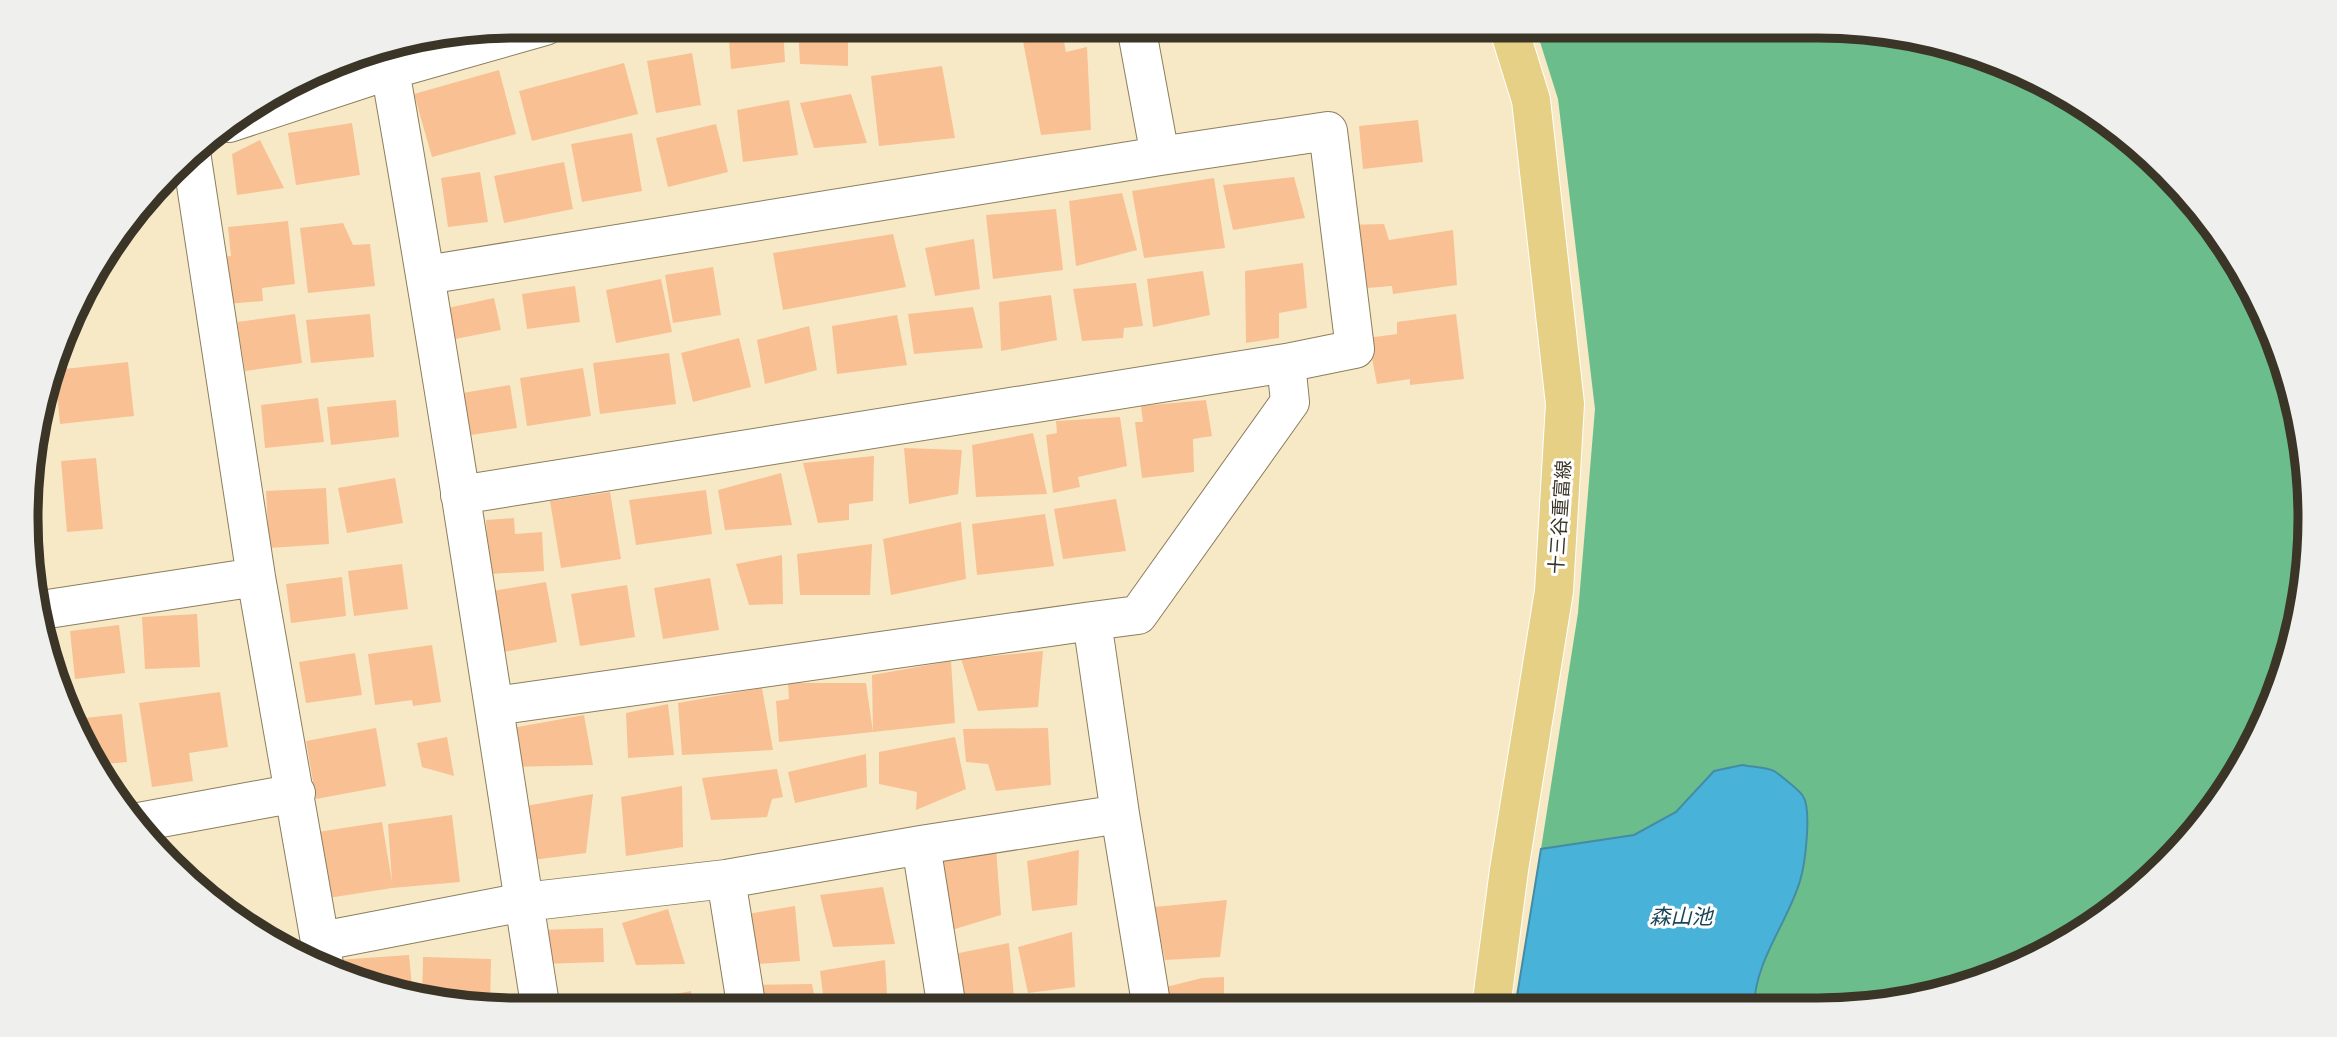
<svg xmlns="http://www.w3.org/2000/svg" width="2337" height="1037" font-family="Lato,'Noto Sans JP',sans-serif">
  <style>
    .forest { fill: #6bbe8b }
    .water { fill: #49b2d9; stroke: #448ca4; stroke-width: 2 }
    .building { fill: #f9c093 }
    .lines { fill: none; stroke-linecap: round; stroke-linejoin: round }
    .minor-casing { stroke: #8b7e5e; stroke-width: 40 }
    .major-casing { stroke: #fff; stroke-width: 40 }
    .minor { stroke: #fff; stroke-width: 38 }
    .major { stroke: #e6d085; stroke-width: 38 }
    .labels { text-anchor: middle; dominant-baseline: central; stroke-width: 6; stroke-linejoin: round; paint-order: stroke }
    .street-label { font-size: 19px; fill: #3a3527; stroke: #fff }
    .water-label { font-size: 21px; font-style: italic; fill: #1a4658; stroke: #fff }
    .rim { fill: none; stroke: #3a3527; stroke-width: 9 }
  </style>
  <rect width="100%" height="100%" fill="#f7e9c6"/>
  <path class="forest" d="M1535 26H1819L1914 36 2007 64 2092 109 2166 170 2228 245 2273 330 2301 422 2311 518 2301 614 2273 707 2209 818 2118 909 2007 973 1883 1006 1754 1007C1754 987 1762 963 1770 944 1774 935 1781 926 1786 916 1803 879 1811 837 1804 796L1714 771 1676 812 1634 835 1541 849 1578 613 1595 409 1558 99Z"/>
  <path class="water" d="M1742 765C1752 767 1765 767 1774 771 1779 774 1800 791 1803 796 1812 810 1805 865 1800 881 1787 924 1755 960 1754 1007L1515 1008 1541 849 1634 835 1676 812 1714 771Z"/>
  <path class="building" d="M728 26H783L785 62 731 69Z
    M798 26H848V66L800 64Z
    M1061 26 1066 52 1087 47 1091 130 1041 135 1022 36Z
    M692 53 701 105 656 113 647 61Z
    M624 63 638 114 532 141 519 91Z
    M942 66 955 138 879 146 871 76Z
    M499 70 516 134 432 157 414 94Z
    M851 94 867 143 814 148 800 103Z
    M789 100 798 155 743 162 737 110Z
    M1418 120 1423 162 1363 169 1359 126Z
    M352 123 360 175 296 185 288 133Z
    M716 124 728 172 668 187 656 138Z
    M632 133 642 191 582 202 571 144Z
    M260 140 284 188 237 195 232 154Z
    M564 162 573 209 504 223 494 176Z
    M480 172 488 222 448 227 441 178Z
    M1294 177 1305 218 1233 230 1223 185Z
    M1214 178 1225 248 1144 258 1132 191Z
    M1122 193 1137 250 1076 266 1069 201Z
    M1056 209 1063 270 993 279 986 215Z
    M288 221 295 284 262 288 263 301 227 304 222 257 231 256 228 227Z
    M343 223 353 245 370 244 375 286 308 293 300 228Z
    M1384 224 1389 240 1453 230 1457 285 1393 294 1392 286 1354 289 1347 225Z
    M893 234 906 287 783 310 773 253Z
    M974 239 980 289 935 296 925 248Z
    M1303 263 1307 308 1279 313V338L1246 343 1245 271Z
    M713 267 721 315 673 323 665 275Z
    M1203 271 1210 315 1153 327 1147 279Z
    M661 279 672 332 616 343 606 290Z
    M1136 283 1143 326 1124 328 1123 338 1082 341 1073 289Z
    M575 286 580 322 527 329 522 294Z
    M1051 295 1057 340 1001 351 999 302Z
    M494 298 501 330 450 340 443 309Z
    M973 307 983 348 914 354 908 314Z
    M295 314 302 363 245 371 237 322Z
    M370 314 374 357 311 363 306 320Z
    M1456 314 1464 379 1410 385V379L1377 384 1368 338 1397 334V322Z
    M897 315 907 365 837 374 832 326Z
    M809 326 817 370 765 384 757 340Z
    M739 338 751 387 693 402 681 353Z
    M669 353 676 404 600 414 593 363Z
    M128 362 134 416 60 424 55 370Z
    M583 368 591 416 527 426 520 378Z
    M510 385 517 428 458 437 451 395Z
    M318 398 324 442 265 448 261 405Z
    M396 400 399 437 331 445 327 407Z
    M1206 400 1212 436 1193 439 1194 472 1142 478 1135 422H1143L1141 406Z
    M1120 417 1127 466 1078 477 1080 487 1053 493 1046 435 1057 433 1056 421Z
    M1033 433 1047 494 976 497 972 445Z
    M904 448 962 450 958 494 909 504Z
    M874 456 873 501 849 504V520L818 523 803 463Z
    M96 458 103 529 67 532 61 461Z
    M781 473 792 525 725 530 718 490Z
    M395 478 403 523 347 533 338 488Z
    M326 488 329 544 269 548 266 491Z
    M706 490 712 534 636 545 629 500Z
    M610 492 621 559 561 568 550 501Z
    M1116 499 1126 551 1063 559 1054 509Z
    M1045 514 1054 566 977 575 972 524Z
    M514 518 515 534 542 532 544 571 489 574 486 520Z
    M961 522 966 579 891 595 883 539Z
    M872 544 870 595H800L797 554Z
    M782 555 783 604 749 605 736 564Z
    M402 564 408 609 354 616 348 571Z
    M342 577 346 616 291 623 286 584Z
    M710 578 719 630 663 639 654 588Z
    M546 582 557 642 504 652 493 591Z
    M627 585 635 637 580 646 571 594Z
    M197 614 200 667 145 669 142 617Z
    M119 625 125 673 75 679 70 631Z
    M432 645 441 702 413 706 412 700 375 705 368 654Z
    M1043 651 1038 707 978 711 961 659Z
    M355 653 362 695 306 703 299 662Z
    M951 661 955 723 873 732 779 742 776 701 789 699 788 683H866L873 732 872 675Z
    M762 688 773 750 682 755 678 703Z
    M220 692 228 747 189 753 193 781 152 787 139 703Z
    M668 704 674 755 628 758 626 713Z
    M122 714 127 762 93 765 75 719Z
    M584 715 593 765 511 767 507 729Z
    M376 728 386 786 316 799 306 741Z
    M1048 728 1051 785 996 791 988 764 966 762 963 729Z
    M447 737 454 776 422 767 417 743Z
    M955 737 966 789 916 810 917 792 879 784V752Z
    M866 754 867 787 795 803 788 772Z
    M777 769 783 797 772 799 767 817 711 820 702 778Z
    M682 786 683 847 626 856 621 797Z
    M593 794 586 853 525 861 520 807Z
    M452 815 460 882 392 888 328 898 318 832 382 822 392 882 388 824Z
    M996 848 1001 915 945 932 932 858Z
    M1079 850 1077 905 1032 911 1027 861Z
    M883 887 895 944 833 947 820 895Z
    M1227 900 1220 957 1165 960 1154 907Z
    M795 906 800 961 758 964 747 914Z
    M668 909 685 964 636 965 622 923Z
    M603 928 604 962 540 964 539 930Z
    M1072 932 1075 987 1028 993 1018 947Z
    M1009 943 1014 997H945L939 957Z
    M409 955 413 998 337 975 336 960Z
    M423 957 491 959 490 1008 422 1001Z
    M885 960 888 1010H825L820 971Z
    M1224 977V1009H1166L1162 988 1202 978Z
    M812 984 817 1010H755L751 985Z
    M691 991 693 1010H612L611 1006Z"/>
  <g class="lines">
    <g class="minor-casing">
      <path id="minor" d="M1136 26 1160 156
        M390 70C445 383 492 697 541 1011
        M229 123 390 70 545 26
        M191 152 256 577 325 970
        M426 275 1160 156 1328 131 1355 349 1286 363 460 495
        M35 611 256 577
        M495 706 1092 621
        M139 822 296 793
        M921 845 947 1009
        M726 879 747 1010
        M322 941 524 902 726 879 921 845 1120 814
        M1152 1009 1120 814 1092 621 1138 615 1290 402 1286 363"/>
    </g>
    <g class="major-casing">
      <path id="major" d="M1491 1008 1509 870 1554 591 1565 404 1531 100 1508 26"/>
    </g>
    <use href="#minor" class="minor"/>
    <use href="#major" class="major"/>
  </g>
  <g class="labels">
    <g class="street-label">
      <text transform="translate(1559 517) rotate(-86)">十三谷重富線</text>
    </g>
    <g class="water-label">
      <text x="1681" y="915">森山池</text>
    </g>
  </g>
  <path d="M0 0H2337V1037H0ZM518 38H1818A480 480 0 0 1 2298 518V518A480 480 0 0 1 1818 998H518A480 480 0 0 1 38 518V518A480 480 0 0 1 518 38Z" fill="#efefee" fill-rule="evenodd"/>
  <path class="rim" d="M518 38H1818A480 480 0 0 1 2298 518V518A480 480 0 0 1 1818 998H518A480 480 0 0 1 38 518V518A480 480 0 0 1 518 38Z"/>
</svg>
